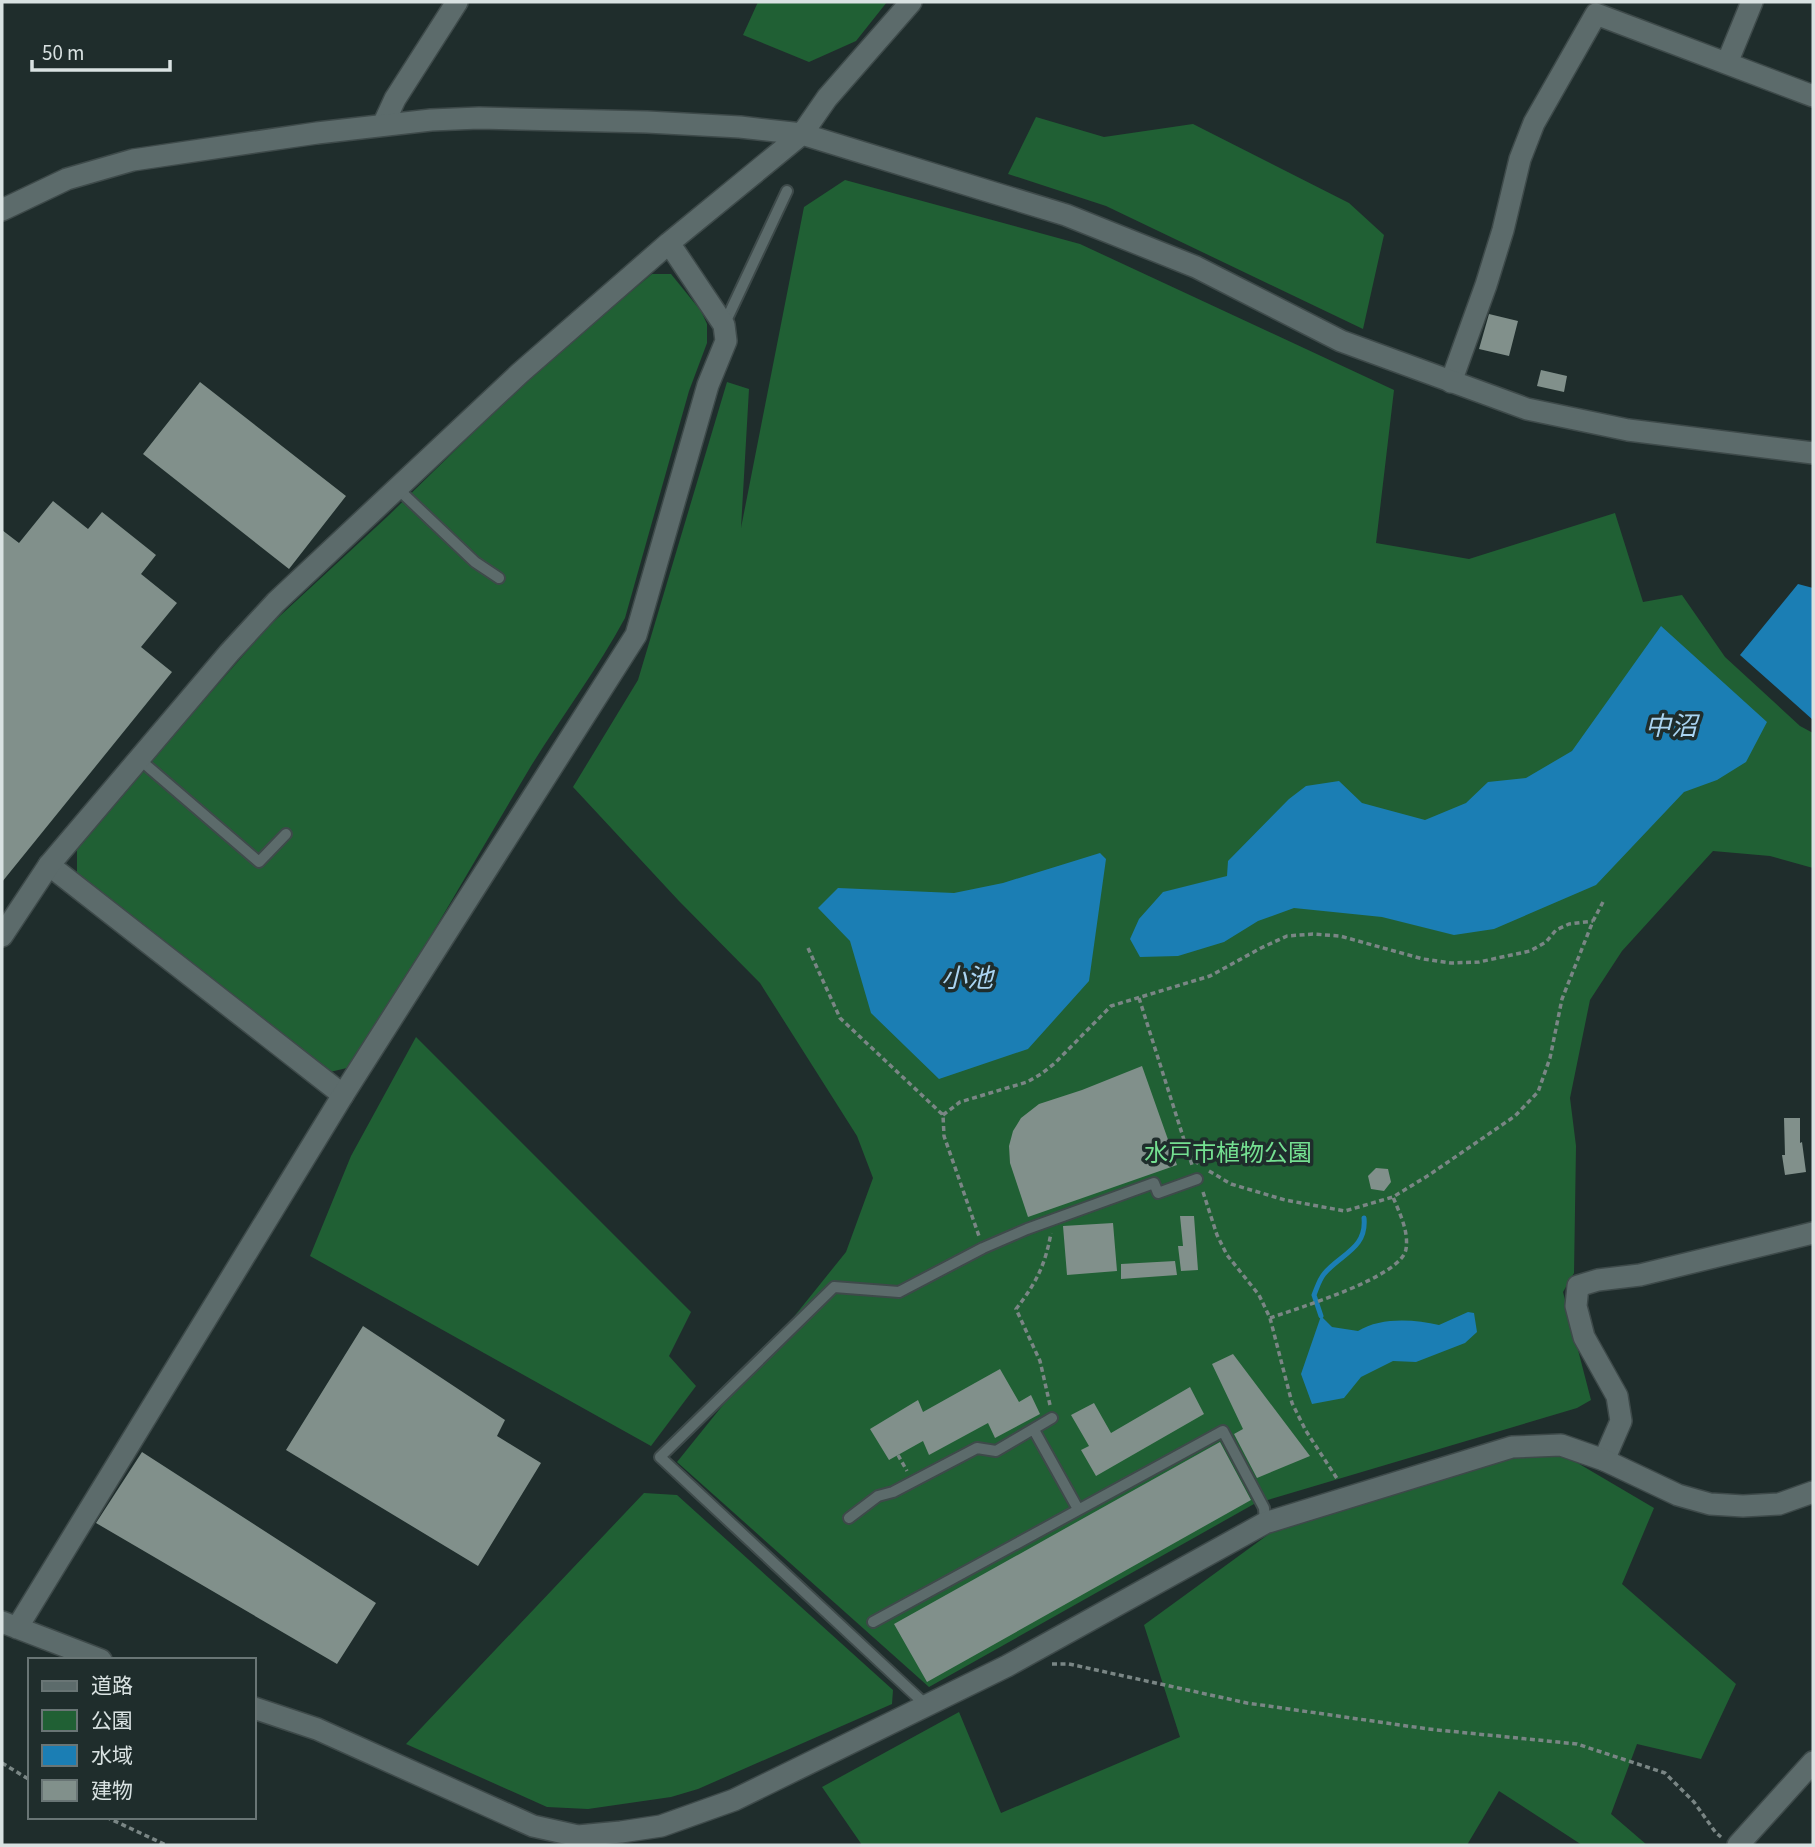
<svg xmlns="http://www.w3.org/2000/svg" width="1815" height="1847" font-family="'Source Sans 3','Noto Sans JP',sans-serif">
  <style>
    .green { fill: #206034 }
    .water { fill: #1b7eb4 }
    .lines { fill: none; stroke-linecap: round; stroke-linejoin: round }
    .stream { stroke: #1b7eb4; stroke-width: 5 }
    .building { fill: #81908b }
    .service-casing { stroke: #3e4a4a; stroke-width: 14 }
    .minor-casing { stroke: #3e4a4a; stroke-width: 24 }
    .tertiary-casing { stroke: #3e4a4a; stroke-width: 24 }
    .path { stroke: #7a8685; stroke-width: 3.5; stroke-dasharray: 5 3.5; stroke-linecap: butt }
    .service { stroke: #5c6b6b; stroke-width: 10 }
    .minor { stroke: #5c6b6b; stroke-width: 21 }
    .tertiary { stroke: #5c6b6b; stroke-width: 21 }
    .labels { text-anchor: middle; stroke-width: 7; stroke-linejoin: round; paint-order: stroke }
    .park-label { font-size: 24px; fill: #74df91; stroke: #1f2d2c }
    .water-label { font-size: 26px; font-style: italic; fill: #aad4f1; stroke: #1f2d2c }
  </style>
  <rect width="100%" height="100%" fill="#1f2d2c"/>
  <!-- green -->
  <path class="green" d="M758,2H887L856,41L809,62L743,35Z
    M1036,117L1104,137L1193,124L1349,203L1384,235L1363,329L1106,206L1008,174Z
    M845,180L1080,244L1394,390L1376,543L1469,559L1615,513L1643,602L1682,595L1725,657L1800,726L1813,733V868L1770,856L1713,851L1622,951L1590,1000L1570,1098L1576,1146L1574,1273L1563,1292L1591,1400L1577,1408L1254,1504L929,1687L677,1462L846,1252L873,1178L857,1136L760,983L679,901L573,787L638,680L727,382L749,389L741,528L804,207Z
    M652,274H671L701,311L707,324V343L689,391L625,618C597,670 562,716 531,766C471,867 413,968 351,1067L330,1072L77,876V845L269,626L388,516L539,368Z
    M416,1037L691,1312L669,1356L696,1386L651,1446L310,1256L351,1156Z
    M1536,1452L1564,1455L1654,1508L1622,1584L1736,1684L1701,1759L1637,1744L1611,1814L1647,1845H1582L1499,1791L1467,1845H862L822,1787L959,1712L1001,1813L1180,1737L1144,1625L1284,1523Z
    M644,1493L677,1495L893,1690L892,1704L698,1789L671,1797L588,1809L547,1807L406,1744Z"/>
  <!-- water -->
  <path class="water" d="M1798,584L1813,588V720L1740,655Z
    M1661,626L1767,722L1746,762L1717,780L1684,792L1596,885L1494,929L1454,935L1382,917L1294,908L1258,921L1224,942L1178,956L1140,957L1130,939L1139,919L1163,892L1227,876L1228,861L1289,799L1306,786L1339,781L1362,803L1425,820L1466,803L1488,782L1526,778L1572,751Z
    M1100,853L1106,859L1089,981L1028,1049L939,1079L871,1013L850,941L818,908L838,888L954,893L1003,883Z
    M1468,1312L1474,1313L1477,1332L1465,1343L1416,1362L1393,1361L1361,1377L1344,1398L1312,1404L1301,1374L1321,1316L1332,1327L1358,1331C1380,1317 1414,1319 1439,1325Z"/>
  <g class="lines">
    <!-- stream -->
    <path class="stream" d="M1321,1316L1314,1295C1317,1288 1319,1280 1324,1274C1340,1254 1367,1249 1364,1218"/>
  </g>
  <!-- building -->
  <path class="building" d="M1489,314L1518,321L1509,356L1479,349Z
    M1541,370L1567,376L1564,392L1537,386Z
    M200,382L346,496L289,569L143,454Z
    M53,501L88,529L102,512L156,555L141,574L177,603L141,647L172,672L2,882V530L19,543Z
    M1142,1066L1177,1165L1028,1217L1010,1163L1009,1146L1013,1131L1021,1118L1039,1104L1082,1090Z
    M1784,1118H1800V1143L1802,1142L1806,1172L1785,1175L1782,1155H1785Z
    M1376,1168L1388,1169L1391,1182L1384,1191L1371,1189L1368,1176Z
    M1180,1216H1194L1198,1270L1181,1271L1178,1246H1183Z
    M1113,1223L1117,1271L1067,1275L1063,1226Z
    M1175,1261L1177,1275L1121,1279V1264Z
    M363,1326L505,1420L497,1436L541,1463L478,1566L286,1450Z
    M1233,1354L1310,1456L1257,1478L1234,1434L1243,1429L1212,1364Z
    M1000,1369L1019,1402L1031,1395L1040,1414L995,1438L988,1423L929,1455L923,1441L889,1460L870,1429L918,1400L923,1412Z
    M1190,1387L1204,1414L1096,1476L1081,1450L1089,1446L1071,1415L1094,1403L1111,1433Z
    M1220,1442L1251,1500L927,1682L894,1624Z
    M142,1452L376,1603L337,1664L96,1523Z"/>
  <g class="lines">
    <defs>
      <path id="service" d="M724,325L787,191
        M397,488L475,562L499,578
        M139,759L259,862L286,834
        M1034,1430L1078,1509
        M849,1518L878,1496L893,1492L977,1448L996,1451L1052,1418
        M873,1622L1223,1431L1264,1508L1265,1523
        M927,1706L660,1457L834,1287L899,1292L983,1248L1027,1229L1154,1183L1158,1193L1197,1179"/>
      <path id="minor" d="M1727,63L1752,2
        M383,125L395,99L457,2
        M1451,382L1486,285L1503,230L1520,159L1534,123L1596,14L1813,96
        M49,865L343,1095
        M1604,1460L1621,1421L1617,1396L1584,1337L1576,1306L1578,1286L1598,1280L1640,1275L1813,1233"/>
      <path id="tertiary" d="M2,210L67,179L133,160L317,133L431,120L479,118L647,122L740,127L802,134L1066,215L1196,267L1341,341L1527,409L1628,430L1813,453
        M2,936L49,865L229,653L276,602L520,373L669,243L802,134L827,98L911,2
        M2,1622L101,1660
        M17,1628L343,1095L636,635L708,385L726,341L724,325L669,243
        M254,1708L317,1729L533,1826L578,1836L621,1832L661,1826L734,1800L1007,1666L1265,1523L1512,1447L1561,1445L1604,1460L1678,1495L1710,1504L1743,1506L1779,1504L1813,1492
        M1738,1845L1813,1762"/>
    </defs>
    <!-- service casing -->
    <use href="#service" class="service-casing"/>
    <!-- minor casing -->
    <use href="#minor" class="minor-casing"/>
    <!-- tertiary casing -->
    <use href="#tertiary" class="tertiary-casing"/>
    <!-- path -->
    <path class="path" d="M808,948L840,1018L943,1115L944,1136L979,1236
      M1139,998L1192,1165
      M943,1115L960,1102L1027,1082L1041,1074L1055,1063L1111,1006L1210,976L1261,948L1287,936L1313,934L1340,936L1423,959L1451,963L1479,962L1530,951L1546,942L1556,930L1569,924L1593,921
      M1188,1155L1200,1165
      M1209,1171L1231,1184L1285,1200L1345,1211L1393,1197L1429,1175L1515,1116L1538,1092L1550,1058L1562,999L1593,921L1603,902
      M1203,1192L1217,1235L1227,1255L1259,1295L1270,1318L1292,1403L1306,1431L1338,1480
      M1270,1318C1298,1308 1402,1277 1406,1249C1409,1231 1399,1212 1393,1197
      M1050,1405L1040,1361L1016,1309C1036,1283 1045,1266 1051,1233
      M898,1455L907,1471
      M1052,1664H1069L1247,1703L1428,1729L1577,1744L1665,1773L1694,1802L1716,1833L1721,1837
      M2,1763L30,1780
      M106,1817L166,1845"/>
    <!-- service -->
    <use href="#service" class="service"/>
    <!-- minor -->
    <use href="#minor" class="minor"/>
    <!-- tertiary -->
    <use href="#tertiary" class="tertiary"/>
  </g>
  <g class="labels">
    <!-- park labels -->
    <g class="park-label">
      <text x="1228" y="1161">水戸市植物公園</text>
    </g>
    <!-- water labels -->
    <g class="water-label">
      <text x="1671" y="735">中沼</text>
      <text x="967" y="987">小池</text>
    </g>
  </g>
  <!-- border -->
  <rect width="1815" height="1847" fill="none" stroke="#d9e2e2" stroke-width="7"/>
  <!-- legend -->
  <rect x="28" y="1658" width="228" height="161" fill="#1f2d2c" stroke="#697575" stroke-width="2"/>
  <rect x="42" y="1681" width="35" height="10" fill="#5c6b6b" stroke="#697575" stroke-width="2"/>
  <text x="91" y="1693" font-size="21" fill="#d9e2e2">道路</text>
  <rect x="42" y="1710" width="35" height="21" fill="#206034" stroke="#697575" stroke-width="2"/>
  <text x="91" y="1728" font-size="21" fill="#d9e2e2">公園</text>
  <rect x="42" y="1745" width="35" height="21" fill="#1b7eb4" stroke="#697575" stroke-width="2"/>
  <text x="91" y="1763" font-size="21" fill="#d9e2e2">水域</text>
  <rect x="42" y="1780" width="35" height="21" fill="#81908b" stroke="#697575" stroke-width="2"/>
  <text x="91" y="1798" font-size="21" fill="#d9e2e2">建物</text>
  <!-- scale -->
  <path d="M32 60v10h138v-10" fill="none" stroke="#d9e2e2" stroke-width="3.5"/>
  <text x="42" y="60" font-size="21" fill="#d9e2e2" stroke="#1f2d2c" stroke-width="5" paint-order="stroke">50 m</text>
</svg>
